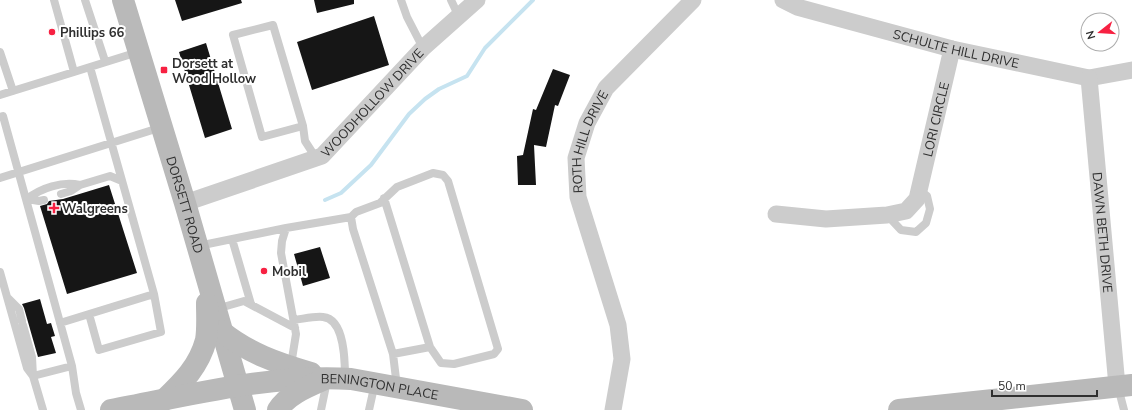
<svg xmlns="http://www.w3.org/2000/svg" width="1132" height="410" font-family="'Nunito Sans',sans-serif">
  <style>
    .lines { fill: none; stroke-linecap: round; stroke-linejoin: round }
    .stream { stroke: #c6e3f0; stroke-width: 4 }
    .building { fill: #161616 }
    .lane { stroke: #ccc; stroke-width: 8 }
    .street { stroke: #ccc; stroke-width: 17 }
    .secondary { stroke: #b9b9b9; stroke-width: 22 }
    .poi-dot { fill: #f72142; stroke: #fff; stroke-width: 1.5 }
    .labels { text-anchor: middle; stroke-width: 4; stroke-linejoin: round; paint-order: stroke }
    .poi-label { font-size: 13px; font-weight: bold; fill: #2f2f2f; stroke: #fff; text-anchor: start }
    .street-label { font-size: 13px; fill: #2f2f2f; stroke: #fff }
  </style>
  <rect width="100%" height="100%" fill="#fff"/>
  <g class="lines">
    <!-- stream -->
    <path class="stream" d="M325,200L341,193L371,165L409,114L425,99L439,89L467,76L485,48L533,0"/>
  </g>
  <!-- building -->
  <path class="building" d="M175,0H241L242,3L182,21Z
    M314,0H354V4L317,13Z
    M374,16L389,65L312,90L297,42Z
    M206,43L232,129L205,138L179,52Z
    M553,69L570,75L558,106L555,105L546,147L534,145L536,185H518L517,156L523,155L533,109L536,110Z
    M109,185L137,273L67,294L40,206L47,204L49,201L63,199Z
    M320,247L330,278L303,286L294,254Z
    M40,299L47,324L51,323L55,336L51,337L56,353L38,357L24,308L22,304Z"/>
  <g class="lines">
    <!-- lane -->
    <path class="lane" d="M54,0L74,72L138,52
      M85,0L105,61
      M401,0L407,17L423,48
      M451,0L459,17
      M0,52L13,91
      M0,95L74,72
      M0,117L3,116L72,366
      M303,126L273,25L233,35L262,137L303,126L305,141L316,158
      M0,178L162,127
      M61,194L71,191L80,185L110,176L122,181
      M384,198L430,347
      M27,199C41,188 62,181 80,185
      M27,199L39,201L44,200
      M887,215L901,230L916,232L926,223L930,209L927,196L919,190
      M232,239L251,304
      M198,246L286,228
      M0,272L27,368L33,376
      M8,298L19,309L22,321
      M216,309L244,301L295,328
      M89,314L99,350L161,332L154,294
      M294,320C303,319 314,316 323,317C345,319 345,362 345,378
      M60,323L154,294L90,67
      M23,325L32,357L33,376L43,410
      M393,354L430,347L441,363L454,364L494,354L498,349L448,181L443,175L433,173L397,187L380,203L356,212L351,217L353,229L393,354L397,387
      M291,365L296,334L281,253L282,241L286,228L351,217
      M33,376L72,366L76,393L81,410
      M1118,387L1124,410
      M321,410L327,381
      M369,410L375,383"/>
    <!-- street -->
    <g class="street">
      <path id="s1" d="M783,0L797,7L952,49L1089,78L1132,70"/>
      <path id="s2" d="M1089,78L1117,386"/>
      <path id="s3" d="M185,203L322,156L423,48L477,0"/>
      <path id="s4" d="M776,214L826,219L887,215L906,211L917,199L952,49"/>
      <path id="s5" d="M613,410L622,359L618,325L578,197L576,158L587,123L606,88L693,0"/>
    </g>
    <!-- secondary -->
    <g class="secondary">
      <path id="s6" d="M123,0L185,203L245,410"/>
      <path d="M221,331C248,353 277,363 311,373"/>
      <path d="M164,400C183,382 199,366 206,340C208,329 207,315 207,303"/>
      <path id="s7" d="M111,410C191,395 270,374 351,379L522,410"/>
      <path d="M278,410C287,395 307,387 323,380"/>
      <path d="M899,410L1132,385"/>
    </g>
  </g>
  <!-- markers -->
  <g class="poi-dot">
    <circle cx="52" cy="32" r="4"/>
    <rect x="160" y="66" width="8" height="8" rx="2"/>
    <path d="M52 202h4v4h4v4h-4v4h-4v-4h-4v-4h4z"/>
    <circle cx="264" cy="271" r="4"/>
  </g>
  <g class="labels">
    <!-- poi labels -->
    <g class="poi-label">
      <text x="60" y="37">Phillips 66</text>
      <text x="172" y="68">Dorsett at<tspan x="172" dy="15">Wood Hollow</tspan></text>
      <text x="62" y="213">Walgreens</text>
      <text x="272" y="276">Mobil</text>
    </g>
    <!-- street labels -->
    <g class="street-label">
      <text dy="5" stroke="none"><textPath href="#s1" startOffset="180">SCHULTE HILL DRIVE</textPath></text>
      <text dy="5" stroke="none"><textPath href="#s3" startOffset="218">WOODHOLLOW DRIVE</textPath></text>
      <text dy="5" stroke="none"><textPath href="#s4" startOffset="229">LORI CIRCLE</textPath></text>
      <text dy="5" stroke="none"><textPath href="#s5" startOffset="278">ROTH HILL DRIVE</textPath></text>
      <text dy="5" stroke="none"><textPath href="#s6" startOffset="214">DORSETT ROAD</textPath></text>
      <text dy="5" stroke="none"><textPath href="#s2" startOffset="155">DAWN BETH DRIVE</textPath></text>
      <text dy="5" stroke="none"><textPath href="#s7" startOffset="272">BENINGTON PLACE</textPath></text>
    </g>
  </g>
  <!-- north arrow -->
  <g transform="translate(1100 32) rotate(253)"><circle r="19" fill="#ffffff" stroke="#acacac"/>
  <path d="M0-3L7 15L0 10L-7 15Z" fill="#f72142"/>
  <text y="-6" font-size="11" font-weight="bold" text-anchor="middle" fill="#2f2f2f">N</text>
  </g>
  <!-- scale -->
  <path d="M992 390v6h105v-6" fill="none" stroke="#2f2f2f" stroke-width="2"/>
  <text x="998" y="390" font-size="12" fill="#2f2f2f" stroke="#ffffff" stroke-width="3" paint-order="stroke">50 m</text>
</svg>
